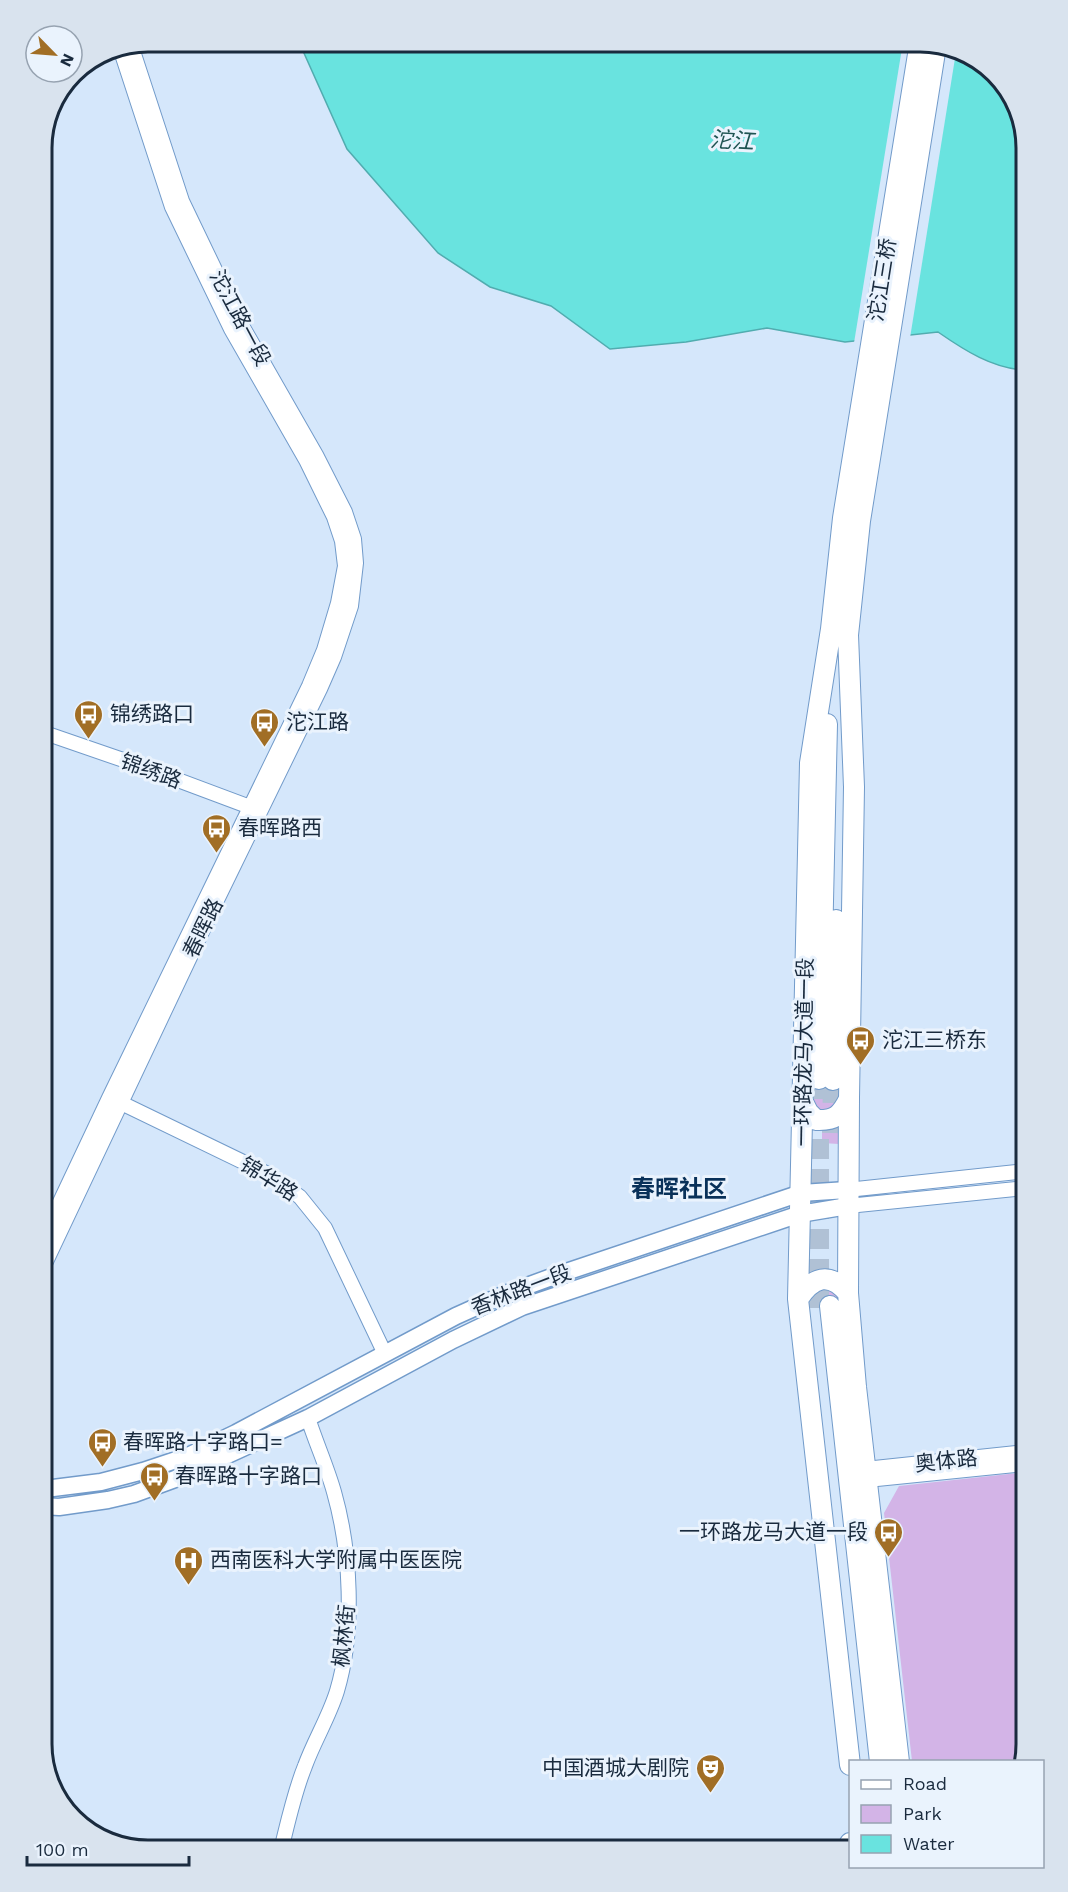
<svg xmlns="http://www.w3.org/2000/svg" width="1068" height="1892" font-family="'Work Sans','Noto Sans SC',sans-serif">
  <style>
    .green { fill: #d3b4e7 }
    .water { fill: #69e3df; stroke: #51acaf; stroke-width: 1.5 }
    .pier { fill: #d5e7fb }
    .lines { fill: none; stroke-linecap: round; stroke-linejoin: round }
    .highway-tunnel { stroke: #b0c1d5; stroke-width: 20; stroke-dasharray: 20 10; stroke-linecap: butt }
    .minor-casing { stroke: #729bca; stroke-width: 16 }
    .major-casing { stroke: #729bca; stroke-width: 19 }
    .highway-casing { stroke: #729bca; stroke-width: 22 }
    .minor { stroke: #fff; stroke-width: 14 }
    .major { stroke: #fff; stroke-width: 16 }
    .highway { stroke: #fff; stroke-width: 20 }
    .labels { text-anchor: middle; stroke-width: 6; stroke-linejoin: round; paint-order: stroke }
    .street-label { font-size: 21px; fill: #1a2b3e; stroke: #eaf3fd }
    .poi-label { font-size: 21px; fill: #1a2b3e; stroke: #eaf3fd; text-anchor: start }
    .water-label { font-size: 22px; font-style: italic; fill: #1f5453; stroke: #eaf3fd }
    .quarter-label { font-size: 24px; font-weight: bold; fill: #093159; stroke: #eaf3fd }
    .rim { fill: none; stroke: #1a2b3e; stroke-width: 3 }
  </style>
  <rect width="100%" height="100%" fill="#d5e7fb"/>
  <!-- green -->
  <path class="green" d="M811,1080L839,1084L838,1100L831,1111H820L813,1105Z
    M838,1126L839,1144L822,1143V1128Z
    M825,1287L839,1297L840,1304L810,1308L811,1295Z
    M1026,1472V1750L1022,1761H912L884,1513L899,1486Z"/>
  <!-- water -->
  <path class="water" d="M299,42H927L979,60L1018,108L1026,149V370C993,369 964,350 938,332L845,342L767,328L686,342L610,349L551,306L490,287L438,253L347,149Z"/>
  <!-- pier -->
  <path class="pier" d="M903,42H927L956,52L910,338L854,343Z"/>
  <g class="lines">
    <!-- highway-tunnel -->
    <path class="highway-tunnel" d="M819,1079V1308
      M832,1133L833,1080"/>
    <defs>
      <path id="minor" d="M42,732L135,764L258,810
        M113,1099L270,1175L300,1197L325,1228L385,1354
        M847,1190L1026,1171
        M848,1206L1026,1188
        M42,1240L109,1098L309,686L324,650L338,603L345,566L342,541L334,517L306,460L231,329L172,207L120,48
        M42,1270L217,900L320,689L334,657L351,606L356,563L354,539L345,512L316,455L241,324L182,201L131,45
        M865,1469L1026,1452
        M867,1480L1026,1464
        M281,1850C288,1822 294,1793 305,1766C314,1741 329,1717 337,1691C355,1630 351,1552 334,1492C327,1467 316,1443 308,1418"/>
      <path id="major" d="M42,1488H53L101,1482L143,1471L188,1456L236,1433L456,1316L505,1294L557,1275L801,1193L847,1190
        M42,1506L59,1507L108,1500L134,1494L175,1479L308,1418L453,1340L522,1307L800,1214L848,1206"/>
      <path id="highway" d="M819,1079L827,724
        M833,1080L836,920
        M803,1102L808,1112L816,1120C835,1121 841,1115 849,1099
        M798,1299C813,1277 829,1271 848,1293
        M830,1306L880,1762
        M899,1762L856,1387L848,1293L849,1099L854,787L848,635L860,521L936,46
        M850,1765L798,1299L810,763L831,629L843,518L920,42
        M850,1850V1843"/>
    </defs>
    <!-- minor casing -->
    <use href="#minor" class="minor-casing"/>
    <!-- major casing -->
    <use href="#major" class="major-casing"/>
    <!-- highway casing -->
    <use href="#highway" class="highway-casing"/>
    <!-- minor -->
    <use href="#minor" class="minor"/>
    <!-- major -->
    <use href="#major" class="major"/>
    <!-- highway -->
    <use href="#highway" class="highway"/>
  </g>
  <!-- icons -->
  <defs>
    <symbol id="bus-pin" viewBox="-11 -11 22 30"><path d="M0 17L-7.5 6A9.5 9.5 0 1 1 7.5 6Z" fill="#a16e25" stroke="#eaf3fd"/><path d="M-5-6H5V4H4V6H2V4H-2V6H-4V4H-5ZM-3.5-4V0h7V-4ZM-3.5 1.2v1.5H-2V1.2ZM2 1.2v1.5H3.5V1.2Z" fill="#fff"/></symbol>
    <symbol id="hospital-pin" viewBox="-11 -11 22 30"><path d="M0 17L-7.5 6A9.5 9.5 0 1 1 7.5 6Z" fill="#a16e25" stroke="#eaf3fd"/><path d="M-5-5h3v3.5h4V-5h3V5h-3V1.5h-4V5h-3Z" fill="#fff"/></symbol>
    <symbol id="theatre-pin" viewBox="-11 -11 22 30"><path d="M0 17L-7.5 6A9.5 9.5 0 1 1 7.5 6Z" fill="#a16e25" stroke="#eaf3fd"/><path d="M-5-5.5Q0-4 5-5.5V0Q5 5 0 6Q-5 5-5 0ZM-3.3-2.5H-1v1.5H-3.3ZM1-2.5H3.3v1.5H1ZM-2.8 1Q0 5.5 2.8 1Z" fill="#fff"/></symbol>
  </defs>
  <g fill-rule="evenodd">
    <use href="#bus-pin" x="72" y="698" width="33" height="45"/>
    <use href="#bus-pin" x="248" y="706" width="33" height="45"/>
    <use href="#bus-pin" x="200" y="812" width="33" height="45"/>
    <use href="#bus-pin" x="844" y="1024" width="33" height="45"/>
    <use href="#bus-pin" x="86" y="1426" width="33" height="45"/>
    <use href="#bus-pin" x="138" y="1460" width="33" height="45"/>
    <use href="#bus-pin" x="872" y="1516" width="33" height="45"/>
    <use href="#hospital-pin" x="172" y="1544" width="33" height="45"/>
    <use href="#theatre-pin" x="694" y="1752" width="33" height="45"/>
  </g>
  <g class="labels">
    <!-- street labels -->
    <g class="street-label">
      <text transform="translate(882 280) rotate(-81)" y="7">沱江三桥</text>
      <text transform="translate(240 318) rotate(62)" y="7">沱江路一段</text>
      <text transform="translate(151 771) rotate(20)" y="7">锦绣路</text>
      <text transform="translate(203 928) rotate(-64)" y="7">春晖路</text>
      <text transform="translate(804 1052) rotate(-89)" y="7">一环路龙马大道一段</text>
      <text transform="translate(269 1179) rotate(32)" y="7">锦华路</text>
      <text transform="translate(521 1290) rotate(-21)" y="7">香林路一段</text>
      <text transform="translate(946 1461) rotate(-6)" y="7">奥体路</text>
      <text transform="translate(344 1636) rotate(-84)" y="7">枫林街</text>
    </g>
    <!-- poi labels -->
    <g class="poi-label">
      <text x="110" y="721">锦绣路口</text>
      <text x="286" y="729">沱江路</text>
      <text x="238" y="835">春晖路西</text>
      <text x="882" y="1047">沱江三桥东</text>
      <text x="123" y="1449">春晖路十字路口=</text>
      <text x="175" y="1483">春晖路十字路口</text>
      <text x="868" y="1539" text-anchor="end">一环路龙马大道一段</text>
      <text x="210" y="1567">西南医科大学附属中医医院</text>
      <text x="689" y="1775" text-anchor="end">中国酒城大剧院</text>
    </g>
    <!-- water labels -->
    <g class="water-label">
      <text transform="translate(732 140) rotate(3)" y="8">沱江</text>
    </g>
    <!-- quarter labels -->
    <g class="quarter-label">
      <text x="679" y="1197">春晖社区</text>
    </g>
  </g>
  <!-- crop -->
  <path d="M0 0H1068V1892H0ZM148 52H920A96 96 0 0 1 1016 148V1744A96 96 0 0 1 920 1840H148A96 96 0 0 1 52 1744V148A96 96 0 0 1 148 52Z" fill="#d9e3ee" fill-rule="evenodd"/>
  <path class="rim" d="M148 52H920A96 96 0 0 1 1016 148V1744A96 96 0 0 1 920 1840H148A96 96 0 0 1 52 1744V148A96 96 0 0 1 148 52Z"/>
  <!-- legend -->
  <rect x="849" y="1760" width="195" height="108" fill="#eaf3fd" stroke="#97a3b1" stroke-width="1.5"/>
  <rect x="861" y="1780" width="30" height="9" fill="#ffffff" stroke="#97a3b1" stroke-width="1.5"/>
  <text x="903" y="1790" font-size="18" fill="#1a2b3e">Road</text>
  <rect x="861" y="1805" width="30" height="18" fill="#d3b4e7" stroke="#97a3b1" stroke-width="1.5"/>
  <text x="903" y="1820" font-size="18" fill="#1a2b3e">Park</text>
  <rect x="861" y="1835" width="30" height="18" fill="#69e3df" stroke="#97a3b1" stroke-width="1.5"/>
  <text x="903" y="1850" font-size="18" fill="#1a2b3e">Water</text>
  <!-- north arrow -->
  <g transform="translate(54 54) rotate(115)"><circle r="28" fill="#eaf3fd" stroke="#97a3b1" stroke-width="1.5"/>
  <path d="M0-4.5L10 22L0 15L-10 22Z" fill="#a16e25"/>
  <text y="-9" font-size="16" font-weight="bold" text-anchor="middle" fill="#1a2b3e">N</text>
  </g>
  <!-- scale -->
  <path d="M27 1856v9h162v-9" fill="none" stroke="#1a2b3e" stroke-width="3"/>
  <text x="36" y="1856" font-size="18" fill="#1a2b3e" stroke="#eaf3fd" stroke-width="4.5" paint-order="stroke">100 m</text>
</svg>
